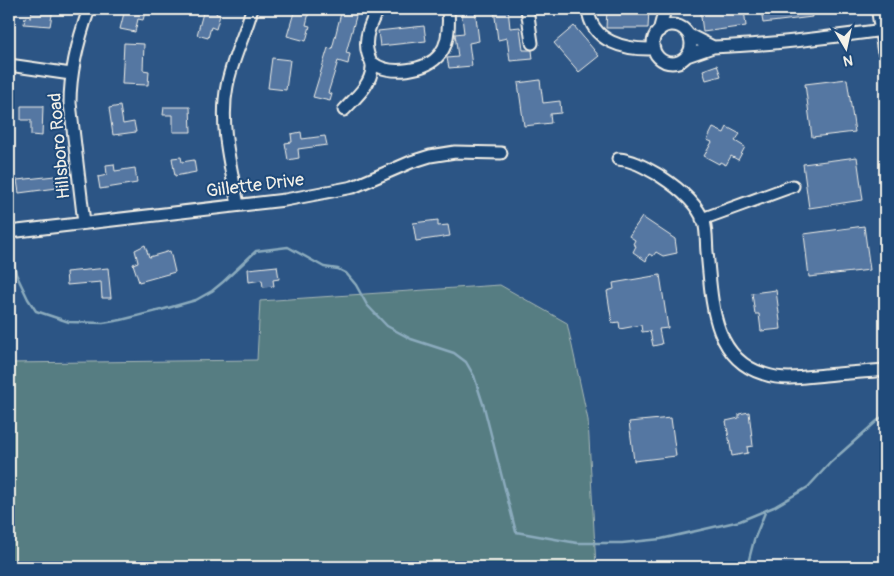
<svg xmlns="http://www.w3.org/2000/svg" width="894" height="576" font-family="Pangolin,sans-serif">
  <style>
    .green { fill: #577d82; stroke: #a6b7b5 }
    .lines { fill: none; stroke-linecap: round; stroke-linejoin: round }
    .stream { stroke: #8babbd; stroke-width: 2.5 }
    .building { fill: #5577a2; stroke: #f4f1e8 }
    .minor-casing { stroke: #f4f1e8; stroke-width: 15 }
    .major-casing { stroke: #f4f1e8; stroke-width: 18 }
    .minor { stroke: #1f4a7a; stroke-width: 11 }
    .major { stroke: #1f4a7a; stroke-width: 14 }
    .labels { text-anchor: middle; stroke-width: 4; stroke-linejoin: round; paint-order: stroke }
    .street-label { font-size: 18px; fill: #f4f1e8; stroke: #1f4a7a }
  </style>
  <rect width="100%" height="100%" fill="#2c5585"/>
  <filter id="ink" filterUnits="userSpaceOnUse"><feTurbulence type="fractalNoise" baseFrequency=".02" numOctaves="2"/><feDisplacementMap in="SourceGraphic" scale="10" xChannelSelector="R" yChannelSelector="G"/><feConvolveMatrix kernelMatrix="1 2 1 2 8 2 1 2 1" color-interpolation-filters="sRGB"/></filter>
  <g filter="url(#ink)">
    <!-- green -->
    <path class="green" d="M500,285L567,323L588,420L596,567H9V363L257,360L260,301Z"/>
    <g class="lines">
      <!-- stream -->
      <path class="stream" d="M10,240L16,274L28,299L36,311L69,322L103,323L121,320L161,310L196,300L212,291L223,282L256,251L288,247L324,267L338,269L346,273L356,285L367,305L387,326L411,339L454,353L466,362L474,376L484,407L516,532L577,543H622L661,539L740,521L774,507L808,487L831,462L877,421L885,415
        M747,567L754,540L766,510"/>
    </g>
    <!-- building -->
    <path class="building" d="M40,9H53L50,26L24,24L25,17L31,18L32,10L40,11Z
      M125,9H146L143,20L138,19L135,32L120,29Z
      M204,9H218L216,14L220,15L216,29L211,27L208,38L197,35Z
      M295,9H310L306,25L310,26L306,41L287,36Z
      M342,9H358L346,53L350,54L348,64L338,61L328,93L332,94L330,101L313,97L328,48L332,49Z
      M461,9H475L479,41L469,43L472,66L449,68L447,58L458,57L455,34L464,33Z
      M494,9H508L510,28L520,27L523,50H532L533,59L510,61L507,38L498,40Z
      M607,9H649L648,28H606Z
      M700,9H744L746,26L703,32Z
      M761,9H811L812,17L763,23Z
      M424,26L426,41L380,46L378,31Z
      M574,26L599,56L579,72L554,43Z
      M124,43L144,44L143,70L149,71L148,85L122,84Z
      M272,58L290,60L286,90L268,88Z
      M717,65L721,76L706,80L703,70Z
      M847,79L855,132L812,137L805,84Z
      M540,80L543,103L560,101L561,113L550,114L551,123L524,126L518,83Z
      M21,106H43L42,136L31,135V120H21Z
      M120,106L123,124L134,122L136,132L113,135L109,108Z
      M164,107H190L191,132H173V115H163Z
      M727,127L740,134L735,141L745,147L738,160L731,156L726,165L720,162L719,164L704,156L712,142L707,140L713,128L724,133Z
      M301,132L302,139L325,136L327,145L298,149L299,158L288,160L285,143L292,142L291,134Z
      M181,157L182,162L194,160L196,172L175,176L172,158Z
      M857,157L863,200L809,208L803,164Z
      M114,164L115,171L135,168L137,183L100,189L98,177L107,175L106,165Z
      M55,176L57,188L19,193L17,180Z
      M642,217L675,239L677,253L663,256L656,252L653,256L649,254L646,261L633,252L636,246L633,244L635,240L629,236Z
      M438,220V226L448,225L450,236L416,241L413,223Z
      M864,226L870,270L809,277L804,234Z
      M145,245L149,257L170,251L175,272L139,282L133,264L138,262L135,250Z
      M277,266L279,279L273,280L274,286L263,287L262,280L249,282L248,269Z
      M108,268L111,298H102L101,282L67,285L66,272Z
      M660,275L668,328L659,329L662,344L653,346L650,331L642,332L641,325L620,329L619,322L612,323L607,291L614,289L613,283Z
      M776,290L781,329L761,331L759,314H755L752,293Z
      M749,412L753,446L747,447L748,453L732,456L726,421L739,418V414Z
      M671,418L676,456L634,461L629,422Z"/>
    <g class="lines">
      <defs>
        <path id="minor" d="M527,9L532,43
          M588,9C591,42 625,50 654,49
          M653 44a19 19 0 1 1 38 0a19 19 0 1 1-38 0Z
          M659,31L665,9
          M713,47C770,45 826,38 883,30
          M687,56L713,47L689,35
          M373,63C389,76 427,71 440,54C449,43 449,22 448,9
          M9,65L71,74
          M344,110C355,98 371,85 372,68C373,62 369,59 368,54C363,38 371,22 378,9
          M618,159C634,160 646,168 660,176C677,187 697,202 704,222C707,231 706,243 707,252C712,298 711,358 764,374C784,381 804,377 825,375C845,373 865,372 885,370
          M238,205C231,167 219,125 227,86C232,59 245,35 252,9
          M702,219L793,186
          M84,223L70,103C70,70 78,40 89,9
          M9,232L285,200L353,187L411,162L430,156L455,152L501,153"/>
        <path id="major" d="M879,9L885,50"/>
      </defs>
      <!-- minor casing -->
      <use href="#minor" class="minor-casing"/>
      <!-- major casing -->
      <use href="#major" class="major-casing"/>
      <!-- minor -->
      <use href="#minor" class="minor"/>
      <!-- major -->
      <use href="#major" class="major"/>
    </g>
  </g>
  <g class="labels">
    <!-- street labels -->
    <g class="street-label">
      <text transform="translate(59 146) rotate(-95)" y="6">Hillsboro Road</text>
      <text transform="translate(255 185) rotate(-7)" y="6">Gillette Drive</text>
    </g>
  </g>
  <!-- margin -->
  <rect width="894" height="576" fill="none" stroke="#1f4a7a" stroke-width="30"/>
  <rect x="15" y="15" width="864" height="546" fill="none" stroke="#f4f1e8" stroke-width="2" filter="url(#ink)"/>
  <!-- north arrow -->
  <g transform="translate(846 48) rotate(171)" stroke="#1f4a7a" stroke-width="4" paint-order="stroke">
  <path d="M0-4L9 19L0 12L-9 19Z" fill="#f4f1e8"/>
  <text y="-8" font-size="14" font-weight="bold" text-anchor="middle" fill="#f4f1e8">N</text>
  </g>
</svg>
